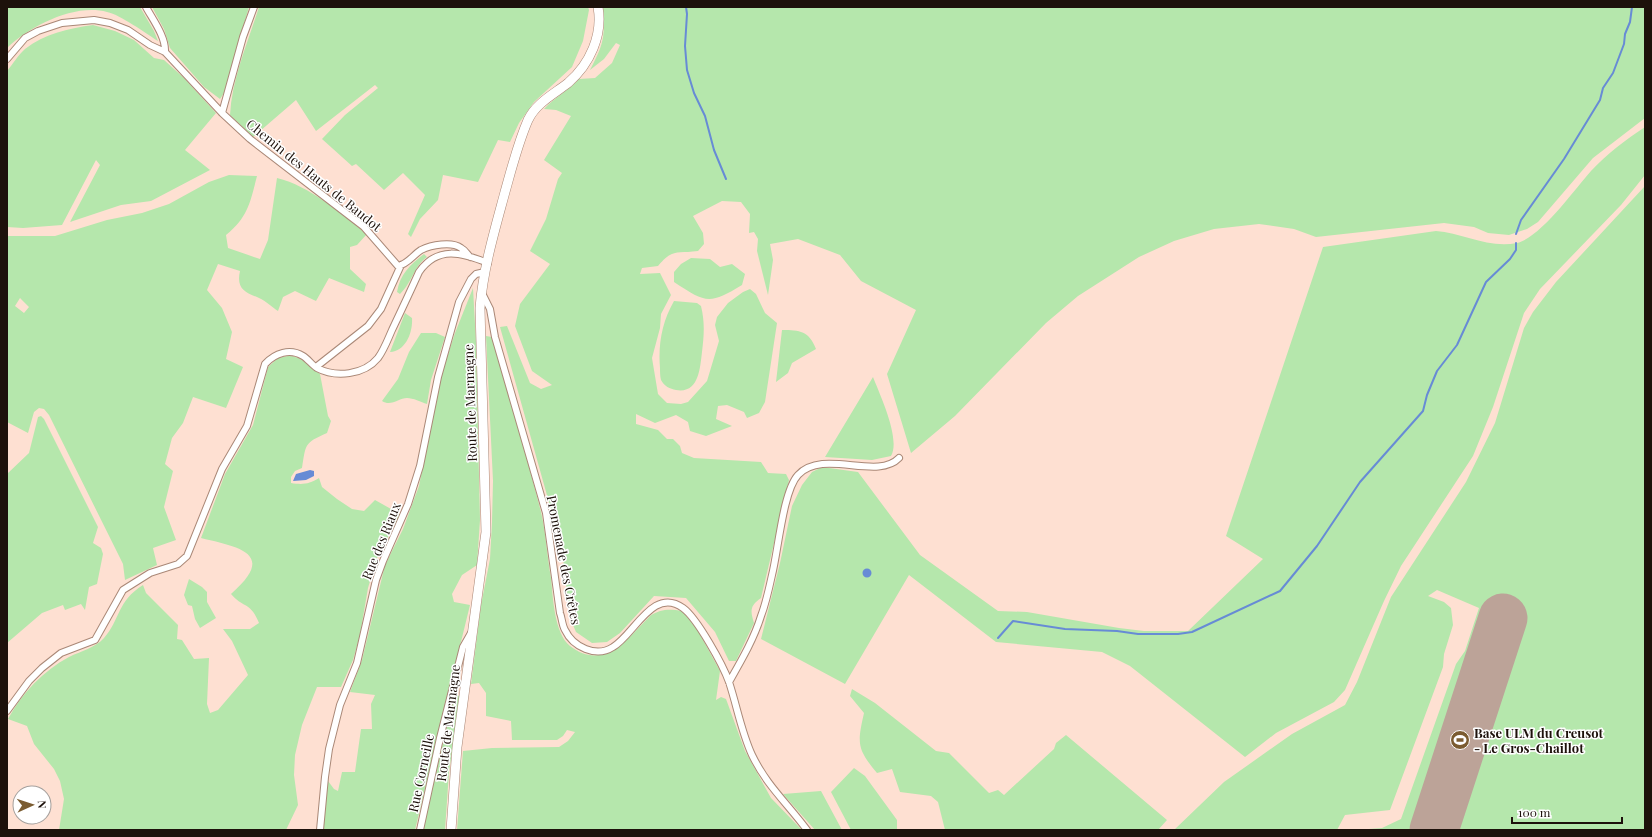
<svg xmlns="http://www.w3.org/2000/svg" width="1652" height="837" font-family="'Playfair Display',serif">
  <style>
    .green { fill: #b5e7ac; fill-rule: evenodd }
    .water { fill: #678bd5 }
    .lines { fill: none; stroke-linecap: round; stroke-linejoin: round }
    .stream { stroke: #678bd5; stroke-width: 2 }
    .runway { stroke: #bca398; stroke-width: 49 }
    .street-casing { stroke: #a87; stroke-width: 8 }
    .secondary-casing { stroke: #a87; stroke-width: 10 }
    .street { stroke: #fff; stroke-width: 6 }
    .secondary { stroke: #fff; stroke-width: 9 }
    .labels { text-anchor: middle; stroke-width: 3; stroke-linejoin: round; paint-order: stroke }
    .street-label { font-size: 13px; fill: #1d110b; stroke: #fff }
    .poi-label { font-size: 13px; font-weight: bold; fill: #1d110b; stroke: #fff; text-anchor: start }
  </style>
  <rect width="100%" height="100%" fill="#fee0d2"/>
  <!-- green -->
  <path class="green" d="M7,7H140L154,31L158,41C145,33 121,15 107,12C75,3 30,26 7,48Z
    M152,7H249L224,93L220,99L204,87L170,48L164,29Z
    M259,7H588L589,10L583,41L572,67L534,102L519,123L510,142L498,140L478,182L443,175L438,200L420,219L411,237L408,234L425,195L403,173L384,190L356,164L352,166L322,139L345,115L378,88L375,85L316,131L296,100L253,137L230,115C232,78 248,42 259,7Z
    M603,7H1645V118L1593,158L1538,222L1527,229L1509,235L1488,233L1474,227L1444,223L1316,237L1294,229L1259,224L1214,229L1174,241L1139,257L1078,296L1046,323L955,416L911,453L887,374L916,310L861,281L840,255L798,239L770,244L773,260L768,295L757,251L758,239L754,232L749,233L750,214L741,202L722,201L693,216L703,233L704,244L698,251C677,254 673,248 658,266L642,268L640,274L660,273L671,295L661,314L660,328L652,358L658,394L667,403L681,404L688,402L707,381L719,341L715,325L717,317L728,303L743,292L750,289L756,294L765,313L777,323L765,402L759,413L747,418L744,412L727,405L718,406L716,419L732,426L706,436L690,431L688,422L676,415L655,423L636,414V424L658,430L667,439H673L680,446L682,453L694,458L761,462L768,473L786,474L789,480L761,598C750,606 750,610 754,623L736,661H729L715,632L686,598L654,596L620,633L607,642L592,643L576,632L570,618L562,549L500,327L507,326L530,383L541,389L552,385L532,371L515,326L520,304L550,264L530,251L546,219L558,179L562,173L544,160L571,116L556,110L544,109C555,97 568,91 579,79L595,78L612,63L620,45L616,43L604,59L590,70C604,43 605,38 603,7Z
    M93,25L115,31L134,40L154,58L164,60L184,78L216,113L185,150L210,170L151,201L121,205L70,222L100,165L96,160L62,225L23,228L7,227V71C13,64 18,55 25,49C44,34 70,28 93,25Z
    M1645,127V175L1621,205L1540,289L1524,313L1493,407L1473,456L1401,566L1384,601L1345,690L1334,702L1276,733L1245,757L1130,666L1102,652L996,642L909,575L845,684L761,639L780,563L792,506L802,485L812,472L822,467L858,472L920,555L998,611L1027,612L1119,628L1144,631H1188L1263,559L1226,536L1323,247L1436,231C1463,233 1489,249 1517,243C1541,237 1574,190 1591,171C1607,154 1625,140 1645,127Z
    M229,175L257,176C250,203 248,217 226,235L228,248L260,259L268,240L277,178C310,186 340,213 367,234L357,245L350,247V269L366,284L364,292L329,278L316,301L295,291L283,297L278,311C272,307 266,301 259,298C245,292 236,289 240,271L218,264L207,290L222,308L232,332L226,359L243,367L226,408L193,397L183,423L172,438L165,464L173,471L164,507L176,540L153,548L157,565L125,580L123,564L49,415L44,409L39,408L34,412L28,433L7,422V236H55L107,220L142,213L169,204L209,182ZM20,298L29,307L24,313L15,306Z
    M1645,186V830H1355L1382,828L1401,819L1456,664L1465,651L1479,608L1437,590L1428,596L1444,602L1451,608L1453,625L1444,654L1443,667L1390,810L1345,815L1337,830H1174L1224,782L1292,734L1345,705L1357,682L1391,597L1466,482L1495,423L1524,328L1533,312L1556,282Z
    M424,254L427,257C414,266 412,283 400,294L397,292C400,274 410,265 424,254Z
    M691,258L710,259L720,267L732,264L745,274L742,285C709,305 706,303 674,282V272L681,264Z
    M473,288L476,342L480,520L477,565L462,575L452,594L454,602L470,605L415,830H323L328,781L334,789L338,791L342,772H355L361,729H372L371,704L375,695L350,692L362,660L385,565L403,529L419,486L439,382L455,333Z
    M674,301L697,303L701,306C705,322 704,336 702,352C700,368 699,394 676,390C670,389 664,386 661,380C660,377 660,371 660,368C658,344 662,322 674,301Z
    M405,313L412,318C413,332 406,351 390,352Z
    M782,330C800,330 809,331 816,349L792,363L788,373L776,382Z
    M421,333H436L445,337L431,380L427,404C421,402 413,398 407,398C399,398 391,407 382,401L398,379L409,352Z
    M486,336L492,337C508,395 526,453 541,512C546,533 547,556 551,578C553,597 554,633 570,646C604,672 628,638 650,616C661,609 669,609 682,611L696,627L720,671L716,700L721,697L726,699L745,751L771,798L802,830H457L463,751L492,748L559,747L568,741L575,732L567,730L563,736L557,740H512L511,721L486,716V693L479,683L471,684L481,605L490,559L492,522L493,481Z
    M288,356C301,355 310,367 320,374L328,416L331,421L327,433C304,443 306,444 302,468L295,471L291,477V483C303,485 309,484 319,478L322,487L337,499L352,509L364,511L375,500L400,514L377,558L368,588L360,635L353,660L341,687H317L302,725L295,755L294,775L298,805L286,830H59L64,799L60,781L54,769L34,744L27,726L8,719C22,693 43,671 69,657C81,651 95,648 104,638C120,620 117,601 143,585L146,593L178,625L177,639L182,640L194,659L209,658L207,704L210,713L218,710L248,675L232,641L223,629H250L259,623C250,601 244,609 231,594C278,553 238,547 201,538L225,474L253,425L268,367L278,358Z
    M873,377C880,395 901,439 891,456L872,460L825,457Z
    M41,416L44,419L98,527L93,543L101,548L103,554L97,584L89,587L85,610L81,604L65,610L63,605L42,613L7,643V474L29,453L38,417Z
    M189,579L202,587L207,592V602L216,618L200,628L195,619L192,606L188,605L184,595Z
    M852,689L875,703L936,751L949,753L989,793L998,790L1004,795L1054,749L1056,743L1066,735L1167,820L1158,830H945L938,802L931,796L900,792L892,769L877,773C857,749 857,744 864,713L850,696Z
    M455,693L460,697L449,772L445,830H422Z
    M854,768L865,776L897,820V830H851L831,792Z
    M821,791L842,830H815L783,794Z"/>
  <!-- water -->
  <path class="water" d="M310,470L314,471V476L306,480L293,481L296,474Z
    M862.5 573a4.5 4.5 0 1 1 9 0a4.5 4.5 0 1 1-9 0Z"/>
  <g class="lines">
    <!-- stream -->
    <path class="stream" d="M686,7L687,14L685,46L687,70L694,93L705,116L714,150L726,179
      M1516,234L1521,220L1564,159L1600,100L1603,88L1613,73L1624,44L1625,34L1630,22L1632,7
      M998,638L1013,621L1065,629L1117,631L1138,634H1178L1192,632L1280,591L1317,546L1360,482L1423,411L1427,395L1437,371L1457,345L1486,282L1510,259L1516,250V243"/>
    <!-- runway -->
    <path class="runway" d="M1434,830L1503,618"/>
    <defs>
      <path id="street" d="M146,7C153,20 166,37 165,52
        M7,59L25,38L38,31L62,23L94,20L110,23L128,30L150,45L165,52L222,113L250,139L364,227L398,266C408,264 413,255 421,250C431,245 452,241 461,248C465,250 467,254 470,257
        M222,113L243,37L254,7
        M482,293L490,309L495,337L546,513L560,613C562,618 562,625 565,630C573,647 596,658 613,647C634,635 653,586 683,608C697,618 723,665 729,682C737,706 741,731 752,755C767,786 787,803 807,830
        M316,367L368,326L381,309L401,265
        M729,682C741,661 754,639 761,616C766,603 769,589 772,575C778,552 783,491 798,475C823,448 877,481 899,458
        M7,711L29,681L42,668L61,653L95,640L123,590L150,573L178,564L187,556L222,469L247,426L265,364C275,353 290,348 303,356C308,359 312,365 317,368C336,378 364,375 378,358C384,350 388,339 392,330C401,311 410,292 419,272C438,245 462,253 488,263
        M320,830L325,777L329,749L340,705L357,663L376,580L383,561L408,504L420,466L438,377L459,302L471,279L476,274L485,272
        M420,830L440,738L463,647L471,633"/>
      <path id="secondary" d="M451,830L457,747L486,532L480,308C483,269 495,229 505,192C512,167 518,143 528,120C536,103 554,94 568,83C590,64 603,35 598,7"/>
    </defs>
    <!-- street casing -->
    <use href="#street" class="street-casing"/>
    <!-- secondary casing -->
    <use href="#secondary" class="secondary-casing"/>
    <!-- street -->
    <use href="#street" class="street"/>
    <!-- secondary -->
    <use href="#secondary" class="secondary"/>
  </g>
  <!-- icons -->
  <defs>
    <symbol id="stadium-disc" viewBox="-11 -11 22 22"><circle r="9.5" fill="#7b5c31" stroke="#fff"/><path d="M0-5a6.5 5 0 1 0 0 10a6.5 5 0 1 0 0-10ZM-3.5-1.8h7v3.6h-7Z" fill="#fff"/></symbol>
  </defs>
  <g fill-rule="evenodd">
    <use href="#stadium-disc" x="1449" y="729" width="22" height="22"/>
  </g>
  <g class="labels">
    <!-- street labels -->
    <g class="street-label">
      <text transform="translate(314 175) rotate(39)" y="5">Chemin des Hauts de Baudot</text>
      <text transform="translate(470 403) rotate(-92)" y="5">Route de Marmagne</text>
      <text transform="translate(381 541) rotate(-68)" y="5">Rue des Riaux</text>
      <text transform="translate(564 560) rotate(79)" y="5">Promenade des Crêtes</text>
      <text transform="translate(448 723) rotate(-83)" y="5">Route de Marmagne</text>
      <text transform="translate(421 773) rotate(-78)" y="5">Rue Corneille</text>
    </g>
    <!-- poi labels -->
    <g class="poi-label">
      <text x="1474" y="738">Base ULM du Creusot<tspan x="1474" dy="15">- Le Gros-Chaillot</tspan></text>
    </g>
  </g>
  <!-- border -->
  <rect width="1652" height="837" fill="none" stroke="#1d110b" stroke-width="16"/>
  <!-- north arrow -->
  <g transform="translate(32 805) rotate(87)"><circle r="19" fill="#ffffff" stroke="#a5a09d"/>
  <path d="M0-3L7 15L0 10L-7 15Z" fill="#7b5c31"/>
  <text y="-6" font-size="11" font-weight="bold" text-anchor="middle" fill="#1d110b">N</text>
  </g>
  <!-- scale -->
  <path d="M1512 817v6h110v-6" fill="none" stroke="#1d110b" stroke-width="2"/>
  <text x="1518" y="817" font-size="12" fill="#1d110b" stroke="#ffffff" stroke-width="3" paint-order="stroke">100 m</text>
</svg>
